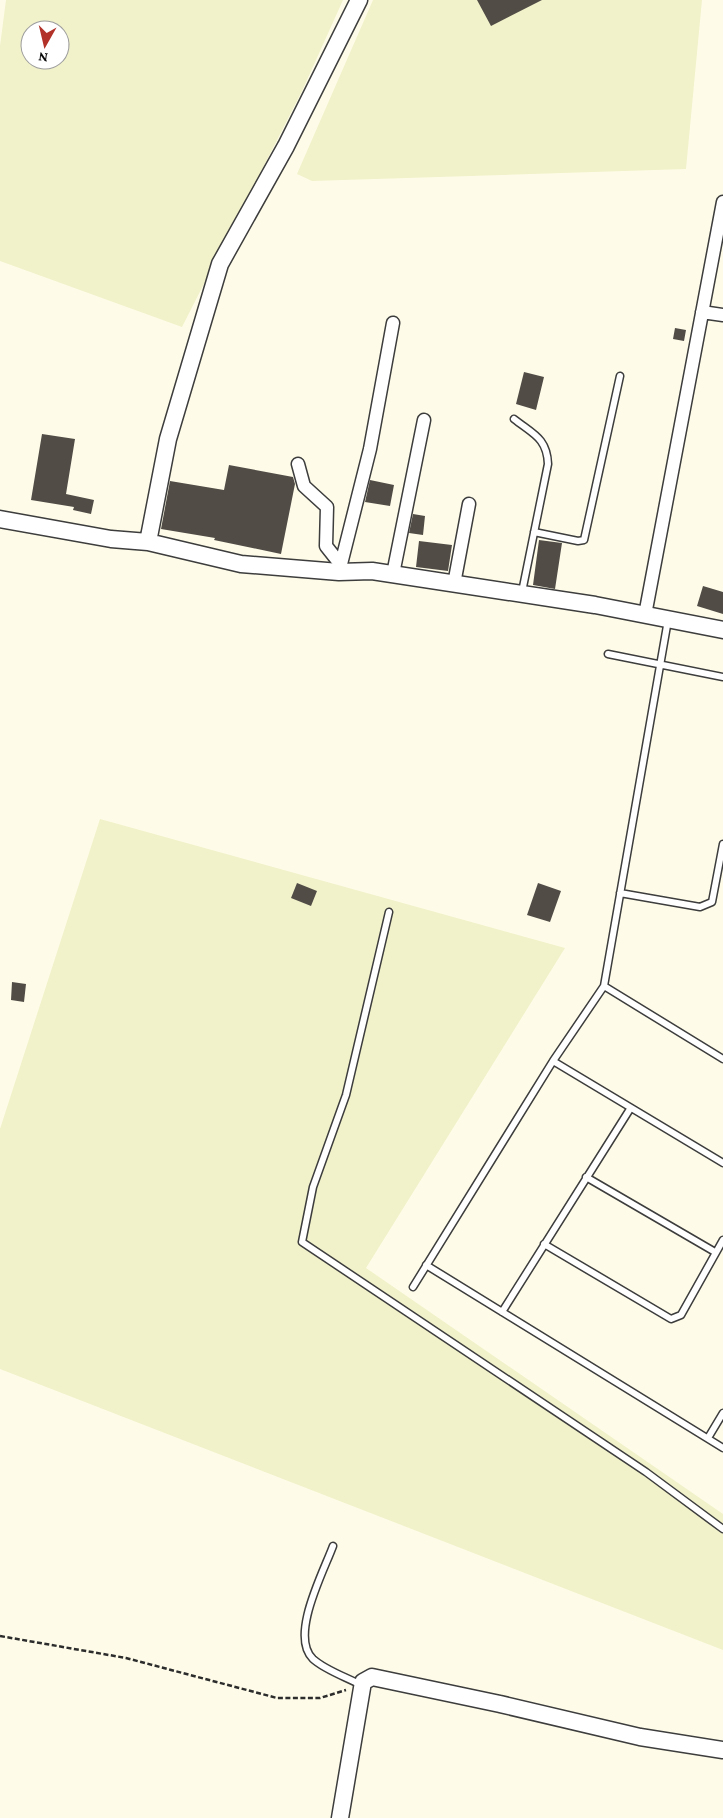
<svg xmlns="http://www.w3.org/2000/svg" width="723" height="1818" font-family="'Crimson Pro',serif">
  <style>
    .farmland { fill: #f1f2ca; fill-rule: evenodd }
    .building { fill: #524c47 }
    .lines { fill: none; stroke-linecap: round; stroke-linejoin: round }
    .service-casing { stroke: #3d3d3d; stroke-width: 9 }
    .minor-casing { stroke: #3d3d3d; stroke-width: 15 }
    .tertiary-casing { stroke: #3d3d3d; stroke-width: 19 }
    .path { stroke: #2c2c2c; stroke-width: 2.5; stroke-dasharray: 5 2.5; stroke-linecap: butt }
    .service { stroke: #fff; stroke-width: 6 }
    .minor { stroke: #fff; stroke-width: 12 }
    .tertiary { stroke: #fff; stroke-width: 16 }
  </style>
  <rect width="100%" height="100%" fill="#fefce8"/>
  <!-- farmland -->
  <path class="farmland" d="M6,0H343L302,91L182,327L0,261V46ZM30,30H60V60H30Z
    M373,0H702L686,169L312,181L297,174Z
    M100,819L565,948L366,1268L723,1514V1650L0,1369V1129Z"/>
  <!-- building -->
  <path class="building" d="M477,0H542L491,26Z
    M675,328L686,330L684,341L673,339Z
    M524,372L544,377L536,410L516,404Z
    M42,434L75,439L66,494L94,500L91,514L73,510L74,507L31,500Z
    M229,465L293,477L295,484L281,554L214,540L215,538L161,529L170,481L224,490Z
    M370,480L394,485L390,506L365,502Z
    M413,514L425,516L423,535L409,533Z
    M539,540L562,543L555,589L533,585Z
    M419,541L452,545L448,571L416,567Z
    M703,586L723,592V614L697,606Z
    M297,883L317,891L311,906L291,898Z
    M538,883L561,891L550,922L527,915Z
    M12,982L26,984L24,1002L11,1000Z"/>
  <g class="lines">
    <defs>
      <path id="service" d="M514,419C533,434 547,438 548,464L522,592
        M534,532L578,541L584,540L620,376
        M608,654L723,677
        M620,893L700,907L712,902L723,844
        M389,912L346,1095L313,1187L302,1242L646,1472L723,1529
        M604,986L723,1059
        M553,1061L723,1163
        M586,1177L715,1252
        M544,1244L671,1319L681,1315L723,1240
        M426,1265L723,1448
        M413,1287L553,1061L604,986L668,620
        M502,1312L630,1109
        M708,1438L723,1413
        M333,1546C324,1571 289,1636 313,1659C325,1670 346,1677 361,1685"/>
      <path id="minor" d="M702,312L723,315
        M298,464L304,486L327,507L326,546L341,565
        M339,572L370,449L393,323
        M393,574L424,420
        M454,584L469,504
        M645,615L723,202"/>
      <path id="tertiary" d="M0,519L111,539L148,542L241,564L339,572L372,571L595,605L723,630
        M148,542L168,439L220,264L286,146L359,0
        M340,1818L363,1682L372,1677L500,1704L640,1737L723,1750"/>
    </defs>
    <!-- service casing -->
    <use href="#service" class="service-casing"/>
    <!-- minor casing -->
    <use href="#minor" class="minor-casing"/>
    <!-- tertiary casing -->
    <use href="#tertiary" class="tertiary-casing"/>
    <!-- path -->
    <path class="path" d="M0,1636L126,1658L277,1698H320L346,1690"/>
    <!-- service -->
    <use href="#service" class="service"/>
    <!-- minor -->
    <use href="#minor" class="minor"/>
    <!-- tertiary -->
    <use href="#tertiary" class="tertiary"/>
  </g>
  <!-- north arrow -->
  <g transform="translate(45 45) rotate(188)"><circle r="24" fill="#ffffff" stroke="#9d9d9d"/>
  <path d="M0-4L9 19L0 12L-9 19Z" fill="#b23229"/>
  <text y="-8" font-size="14" font-weight="bold" text-anchor="middle" fill="#0a0a0a">N</text>
  </g>
</svg>
